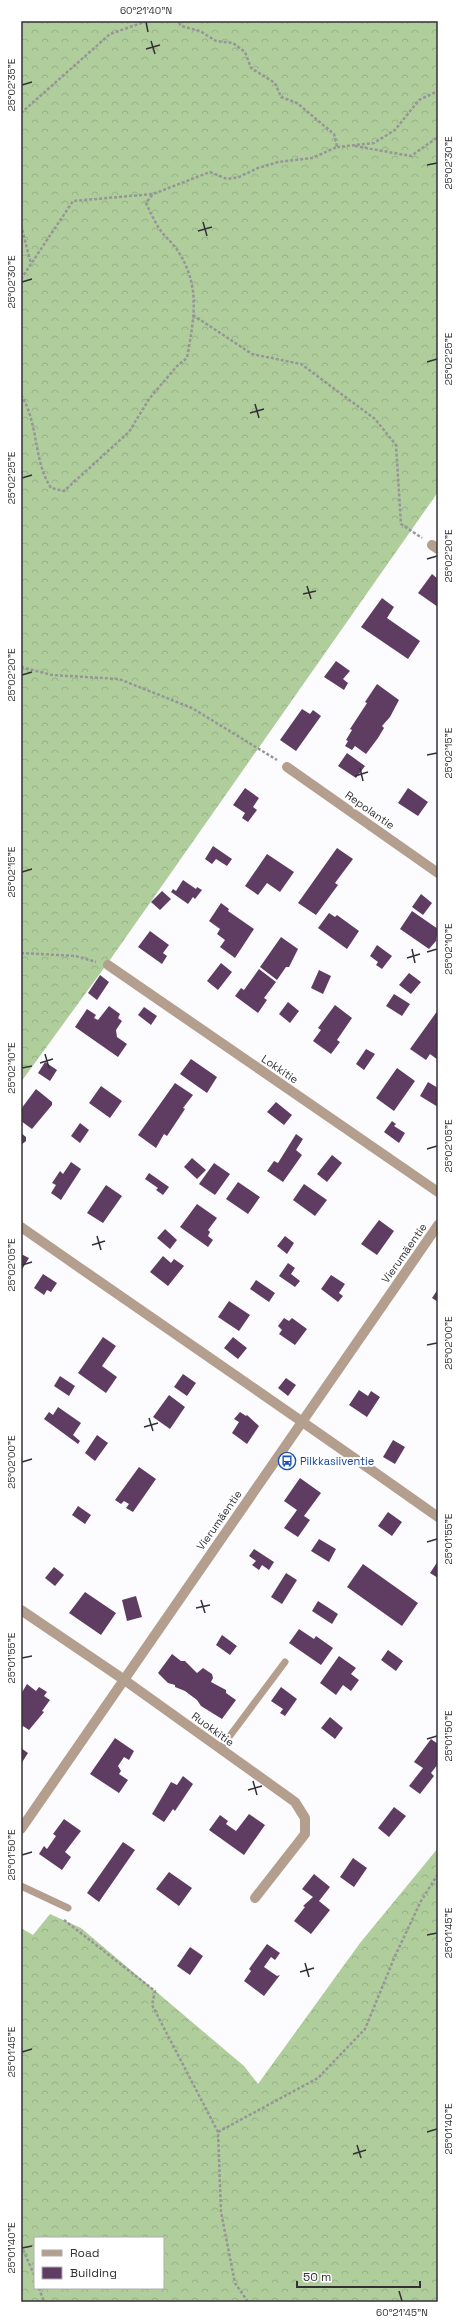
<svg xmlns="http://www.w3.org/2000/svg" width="459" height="2323" font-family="'Space Grotesk',sans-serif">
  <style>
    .forest { fill: url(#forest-crowns); fill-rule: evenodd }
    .building { fill: #5f3d63 }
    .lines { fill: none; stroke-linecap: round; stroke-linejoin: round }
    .path { stroke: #979599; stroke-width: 2.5; stroke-dasharray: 3 2; stroke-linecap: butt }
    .lane { stroke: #b49f8f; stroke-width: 7 }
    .street { stroke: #b49f8f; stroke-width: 10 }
    .ticks { fill: none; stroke: #333135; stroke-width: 1.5 }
    .labels { text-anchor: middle; stroke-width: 4; stroke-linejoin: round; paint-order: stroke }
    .street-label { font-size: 11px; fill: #333135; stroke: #fff }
    .transit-label { font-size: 11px; fill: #164399; stroke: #fff; text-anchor: start }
    .neatline { fill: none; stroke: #333135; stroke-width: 1.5 }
    .ticks-label { font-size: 10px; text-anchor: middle; fill: #333135 }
  </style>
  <defs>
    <pattern id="forest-crowns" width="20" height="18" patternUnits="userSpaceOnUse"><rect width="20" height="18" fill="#afce9c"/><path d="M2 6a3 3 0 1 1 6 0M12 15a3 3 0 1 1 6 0" fill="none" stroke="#97b187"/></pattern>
  </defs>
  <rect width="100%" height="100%" fill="#fcfbfe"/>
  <!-- forest -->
  <path class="forest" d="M21,21H438V492L112,957L21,1082Z
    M438,1848V2302H21V1928L33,1935L50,1914L81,1928L244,2066L258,2084L360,1943ZM35,2238H163V2288H35Z"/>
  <!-- building -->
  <path class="building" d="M432,574L438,579V607L418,593Z
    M382,598L394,607L387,618L420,641L408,659L361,627Z
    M336,661L350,671L343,679L348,683L344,690L324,677Z
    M377,684L399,700L390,717L382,726L384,728L378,738L366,754L355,746L352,750L345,746L348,741L346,740L352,730L350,729L367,703L365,702Z
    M302,709L310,714L313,710L321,716L296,751L280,740Z
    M347,753L365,766L356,778L338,766Z
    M245,788L259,798L253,807L257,810L248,822L242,818L245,813L233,805Z
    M408,788L428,802L418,816L398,803Z
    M213,846L232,859L227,866L216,859L212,864L205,859Z
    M337,848L353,859L335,883L338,885L316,915L298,903Z
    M267,854L294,872L280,892L267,883L258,895L245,886Z
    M183,880L196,889L197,887L202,890L195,899L193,897L188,904L171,892L173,889L176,891Z
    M162,891L171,899L160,910L151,902Z
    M421,894L432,903L423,915L412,907Z
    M221,903L229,909L228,911L254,929L235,958L220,947L225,940L217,934L220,929L209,921Z
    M412,911L438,929L436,941L429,949L400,929Z
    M329,913L335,917L337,915L359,931L347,949L318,928Z
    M150,931L169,945L163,953L167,956L162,964L138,947Z
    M281,937L298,949L289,967H286L277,980L260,967Z
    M377,945L392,956L382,969L376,965L378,962L370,956Z
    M221,963L232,972L218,990L207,981Z
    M259,969L276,982L264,998L267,1000L258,1013L235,996L241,988L244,990Z
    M319,970L331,976L323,994L311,988Z
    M409,973L421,982L411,994L399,985Z
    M100,975L109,982L97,1000L88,993Z
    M394,994L410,1004L402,1016L386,1006Z
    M288,1002L299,1011L290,1023L279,1014Z
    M335,1005L352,1018L337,1040L340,1042L331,1054L313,1041L321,1030L318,1028Z
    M109,1006L120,1014L118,1018L122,1021L116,1030L117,1037L127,1044L118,1057L75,1027L87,1009L96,1015L94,1018L98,1020Z
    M144,1007L157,1016L151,1025L138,1015Z
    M438,1010V1060L430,1054L426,1060L410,1049Z
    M366,1049L375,1054L364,1070L356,1064Z
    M191,1059L217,1077L207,1093L180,1074Z
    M45,1062L57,1070L50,1081L38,1073Z
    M397,1068L415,1081L394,1111L376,1098Z
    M428,1082L438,1088V1107L420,1096Z
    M175,1083L193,1095L183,1108L185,1109L167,1136L164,1134L156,1148L138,1135Z
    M101,1086L122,1101L110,1118L89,1103Z
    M36,1089L52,1102V1105L32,1129L21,1121V1109Z
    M276,1102L292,1115L284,1125L267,1112Z
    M392,1121L396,1124L394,1126L405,1133L399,1143L384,1132Z
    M80,1123L89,1130L80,1143L71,1136Z
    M21,1133L26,1137V1141L21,1145Z
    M296,1134L303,1139L296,1150L302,1155L283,1182L267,1171L274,1161L278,1163Z
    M332,1155L342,1163L327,1182L317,1174Z
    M192,1158L206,1170L197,1179L184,1167Z
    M71,1162L81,1169L61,1200L51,1193L56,1185L52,1183L60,1171L63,1174Z
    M214,1163L230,1174L215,1195L199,1184Z
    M149,1173L169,1187L163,1195L156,1190L158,1188L145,1179Z
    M238,1182L260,1197L248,1214L226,1199Z
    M304,1184L327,1200L315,1216L293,1200Z
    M106,1185L122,1196L103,1223L87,1213Z
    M197,1204L217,1218L208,1230L210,1232L208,1236L213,1240L208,1247L180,1227Z
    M379,1220L394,1231L377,1255L361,1244Z
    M165,1229L177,1240L170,1249L157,1238Z
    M285,1236L294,1243L287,1254L277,1246Z
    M21,1254L29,1258L21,1271Z
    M163,1256L171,1263L174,1259L184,1266L168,1286L150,1272Z
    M288,1263L295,1268L291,1274L300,1281L295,1287L279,1276Z
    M43,1274L57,1283L51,1292L47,1290L44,1295L34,1288Z
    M331,1275L345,1284L339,1293L343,1296L338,1302L321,1289Z
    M256,1280L275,1293L269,1302L250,1289Z
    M438,1289V1302L432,1298Z
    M229,1301L250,1315L239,1331L218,1317Z
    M284,1318L289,1321L292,1318L307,1329L295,1345L279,1334L282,1330L278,1326Z
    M103,1337L116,1346L102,1366L117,1377L106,1393L78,1373Z
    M233,1337L247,1348L238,1359L224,1348Z
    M183,1374L196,1383L187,1396L174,1387Z
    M60,1376L75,1386L69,1396L54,1386Z
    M286,1378L296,1385L288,1396L278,1388Z
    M359,1390L368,1396L371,1391L380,1397L367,1417L349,1405Z
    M169,1395L185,1407L170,1429L153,1417Z
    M58,1407L81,1423L73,1435L80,1441L78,1444L44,1419L49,1412L53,1415Z
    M240,1412L246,1416L247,1415L259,1426L247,1444L232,1433L239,1422L234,1419Z
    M97,1435L108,1443L95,1461L85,1453Z
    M393,1440L405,1447L395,1464L383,1457Z
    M139,1467L156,1479L133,1512L126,1508L129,1504L124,1501L121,1504L115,1500Z
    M300,1478L321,1493L304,1516L310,1520L298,1537L284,1528L297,1510L284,1501Z
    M78,1506L91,1515L85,1524L72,1515Z
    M388,1512L402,1522L392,1536L378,1526Z
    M319,1539L336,1549L329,1562L311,1551Z
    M254,1549L274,1562L269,1570L262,1565L259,1570L252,1565L256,1561L249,1556Z
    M438,1561V1578L430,1573Z
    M363,1564L418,1603L402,1626L347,1587Z
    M54,1567L64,1575L55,1586L45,1578Z
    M286,1573L297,1580L282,1604L271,1597Z
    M85,1592L116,1613L101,1635L69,1613Z
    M136,1596L142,1617L127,1621L122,1600Z
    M318,1601L338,1614L332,1624L312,1611Z
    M299,1629L314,1639L316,1636L333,1648L321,1665L289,1643Z
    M222,1635L237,1646L230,1655L216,1645Z
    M388,1650L403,1661L396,1671L381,1660Z
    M172,1654L181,1661H185L197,1673L203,1668L212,1674L213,1678L211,1682L226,1690V1693L236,1700L222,1719L201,1706L197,1700L185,1691L175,1687V1685L168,1683L158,1673Z
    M339,1656L356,1668L351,1674L359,1680L351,1691L343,1685L336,1695L320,1683Z
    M27,1684L36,1691L39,1687L47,1692L44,1696L50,1700L42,1711L44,1712L29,1730L23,1726L21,1729V1694Z
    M281,1687L297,1699L285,1716L280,1713L283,1709L271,1701Z
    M330,1717L343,1728L335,1739L321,1728Z
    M115,1738L134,1751L129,1760L124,1757L118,1766L121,1771L119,1774L128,1780L119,1793L90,1774Z
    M431,1739L438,1744V1764L431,1773L434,1776L420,1794L409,1786L423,1768L414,1762Z
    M21,1748L28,1753L21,1764Z
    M183,1776L193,1784L175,1811L173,1809L164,1822L152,1814L171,1782L177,1785Z
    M394,1807L406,1816L389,1837L378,1828Z
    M249,1814L265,1825L244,1855L209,1830L220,1815L228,1821L226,1824L236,1831Z
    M64,1819L81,1831L65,1852L71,1857L62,1870L39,1854L44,1846L47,1849L56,1836L53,1834Z
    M123,1842L135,1850L99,1902L87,1893Z
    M353,1858L367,1868L354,1887L340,1877Z
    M169,1872L192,1888L179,1906L156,1889Z
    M314,1874L330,1887L319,1901L330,1910L311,1934L294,1921L305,1907L303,1906L313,1897L302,1889Z
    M267,1944L280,1953L275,1960L271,1957L264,1967L277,1976L280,1975L264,1996L244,1981L251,1971L249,1969Z
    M190,1947L203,1956L190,1975L177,1966Z"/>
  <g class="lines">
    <!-- path -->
    <path class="path" d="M21,113L110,34L147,21
      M355,146L411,156L438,137
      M337,147L374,143L395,130L419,100L438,91
      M21,225L31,264
      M21,279L73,201L153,194
      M193,315L252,354L301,364L375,419L396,445L401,524L422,538
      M21,395C39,424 33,460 51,488L64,491L129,432L149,399L177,366L187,358C194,318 201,287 178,251C174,245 169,240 164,235C156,225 151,214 146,203L153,194L210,172L227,179L239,177L258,168L278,162L312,158L337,147L334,134L297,103L281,97L275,83L251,68L245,52L233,43L216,41L200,31L181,26L178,21
      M21,667L52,675L119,679L192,708L277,760
      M21,953L76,956L96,962
      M64,1920L155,1991L152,2005L218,2132L221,2212L235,2283L248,2302
      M218,2132L318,2078L365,2029L395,1956L421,1901L438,1874
      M21,2245L35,2277
      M39,2288L44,2302"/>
    <!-- lane -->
    <path class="lane" d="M220,1749L285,1662
      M21,1886L68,1908"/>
    <!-- street -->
    <path class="street" d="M432,545L438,549
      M287,767L438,873
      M108,965L438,1192
      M21,1227C160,1324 300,1419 438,1517
      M21,1610L123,1679L295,1802L305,1818V1834L255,1898
      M21,1829L438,1225"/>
  </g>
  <!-- ticks -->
  <path class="ticks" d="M146,22L148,32M151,41L155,54M146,49L160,45M22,85L32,82M427,165L437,163M203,222L207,236M198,231L212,227M22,282L32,279M427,362L437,359M255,404L259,418M250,413L264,409M22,478L32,475M427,559L437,556M307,586L311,599M303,594L316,591M22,675L32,672M427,755L437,753M360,768L363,781M355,776L368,772M22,872L32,869M412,949L415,963M427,952L437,949M407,958L420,954M45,1054L49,1068M40,1063L53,1059M22,1068L32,1066M427,1149L437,1146M97,1236L101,1250M92,1245L105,1241M22,1265L32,1262M427,1345L437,1343M149,1418L153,1431M144,1427L158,1423M22,1462L32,1459M427,1542L437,1539M201,1600L205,1613M196,1608L210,1605M22,1658L32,1656M427,1739L437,1736M253,1781L257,1795M248,1790L262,1786M22,1855L32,1852M427,1935L437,1933M305,1963L309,1977M300,1972L314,1968M22,2052L32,2049M427,2132L437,2129M357,2145L361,2158M353,2154L366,2150M22,2248L32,2246M399,2291L402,2301"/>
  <!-- icons -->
  <defs>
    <symbol id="bus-ring" viewBox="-11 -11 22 22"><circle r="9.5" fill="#fff" stroke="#1a4fb4" stroke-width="1.5"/><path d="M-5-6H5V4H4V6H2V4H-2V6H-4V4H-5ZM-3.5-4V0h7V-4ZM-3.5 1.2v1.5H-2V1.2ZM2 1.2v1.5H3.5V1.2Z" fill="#1a4fb4"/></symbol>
  </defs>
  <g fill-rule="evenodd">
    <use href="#bus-ring" x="277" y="1451" width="20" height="20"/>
  </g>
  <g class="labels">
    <!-- street labels -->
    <g class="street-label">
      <text transform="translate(370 810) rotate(35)" y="4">Repolantie</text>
      <text transform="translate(280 1069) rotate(34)" y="4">Lokkitie</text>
      <text transform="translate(404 1253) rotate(-55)" y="4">Vierumäentie</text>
      <text transform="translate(219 1520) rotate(-55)" y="4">Vierumäentie</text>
      <text transform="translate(213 1729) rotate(36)" y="4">Ruokkitie</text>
    </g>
    <!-- transit labels -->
    <g class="transit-label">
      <text x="300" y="1465">Pilkkasiiventie</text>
    </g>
  </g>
  <!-- border -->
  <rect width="459" height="2323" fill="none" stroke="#ffffff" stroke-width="44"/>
  <!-- legend -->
  <rect x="34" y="2237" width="130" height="52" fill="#ffffff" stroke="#adadae"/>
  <rect x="42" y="2250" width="20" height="6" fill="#b49f8f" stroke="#adadae"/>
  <text x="70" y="2257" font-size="12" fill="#333135">Road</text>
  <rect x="42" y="2267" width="20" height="12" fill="#5f3d63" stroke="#adadae"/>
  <text x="70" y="2277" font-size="12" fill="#333135">Building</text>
  <!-- scale -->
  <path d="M297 2281v6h123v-6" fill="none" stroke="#333135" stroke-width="2"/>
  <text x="303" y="2281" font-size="12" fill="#333135" stroke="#ffffff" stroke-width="3" paint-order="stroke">50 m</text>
  <rect x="22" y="22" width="415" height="2279" class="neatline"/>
  <g class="ticks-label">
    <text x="146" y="14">60°21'40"N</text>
    <text transform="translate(11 85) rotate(-90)" y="4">25°02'35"E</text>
    <text transform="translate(448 163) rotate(-90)" y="4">25°02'30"E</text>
    <text transform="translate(11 282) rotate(-90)" y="4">25°02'30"E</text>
    <text transform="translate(448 359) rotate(-90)" y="4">25°02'25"E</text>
    <text transform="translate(11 478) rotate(-90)" y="4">25°02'25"E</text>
    <text transform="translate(448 556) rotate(-90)" y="4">25°02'20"E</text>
    <text transform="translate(11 675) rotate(-90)" y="4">25°02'20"E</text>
    <text transform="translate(448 753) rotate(-90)" y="4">25°02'15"E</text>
    <text transform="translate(11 872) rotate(-90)" y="4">25°02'15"E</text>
    <text transform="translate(448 949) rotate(-90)" y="4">25°02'10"E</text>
    <text transform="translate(11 1068) rotate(-90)" y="4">25°02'10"E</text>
    <text transform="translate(448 1146) rotate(-90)" y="4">25°02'05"E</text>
    <text transform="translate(11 1265) rotate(-90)" y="4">25°02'05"E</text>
    <text transform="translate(448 1343) rotate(-90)" y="4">25°02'00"E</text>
    <text transform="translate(11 1462) rotate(-90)" y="4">25°02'00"E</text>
    <text transform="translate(448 1539) rotate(-90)" y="4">25°01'55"E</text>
    <text transform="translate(11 1658) rotate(-90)" y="4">25°01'55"E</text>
    <text transform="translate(448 1736) rotate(-90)" y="4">25°01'50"E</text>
    <text transform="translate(11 1855) rotate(-90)" y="4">25°01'50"E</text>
    <text transform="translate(448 1933) rotate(-90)" y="4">25°01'45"E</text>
    <text transform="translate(11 2052) rotate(-90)" y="4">25°01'45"E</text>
    <text transform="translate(448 2129) rotate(-90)" y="4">25°01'40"E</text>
    <text transform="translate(11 2248) rotate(-90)" y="4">25°01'40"E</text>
    <text x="402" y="2316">60°21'45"N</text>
  </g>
</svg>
